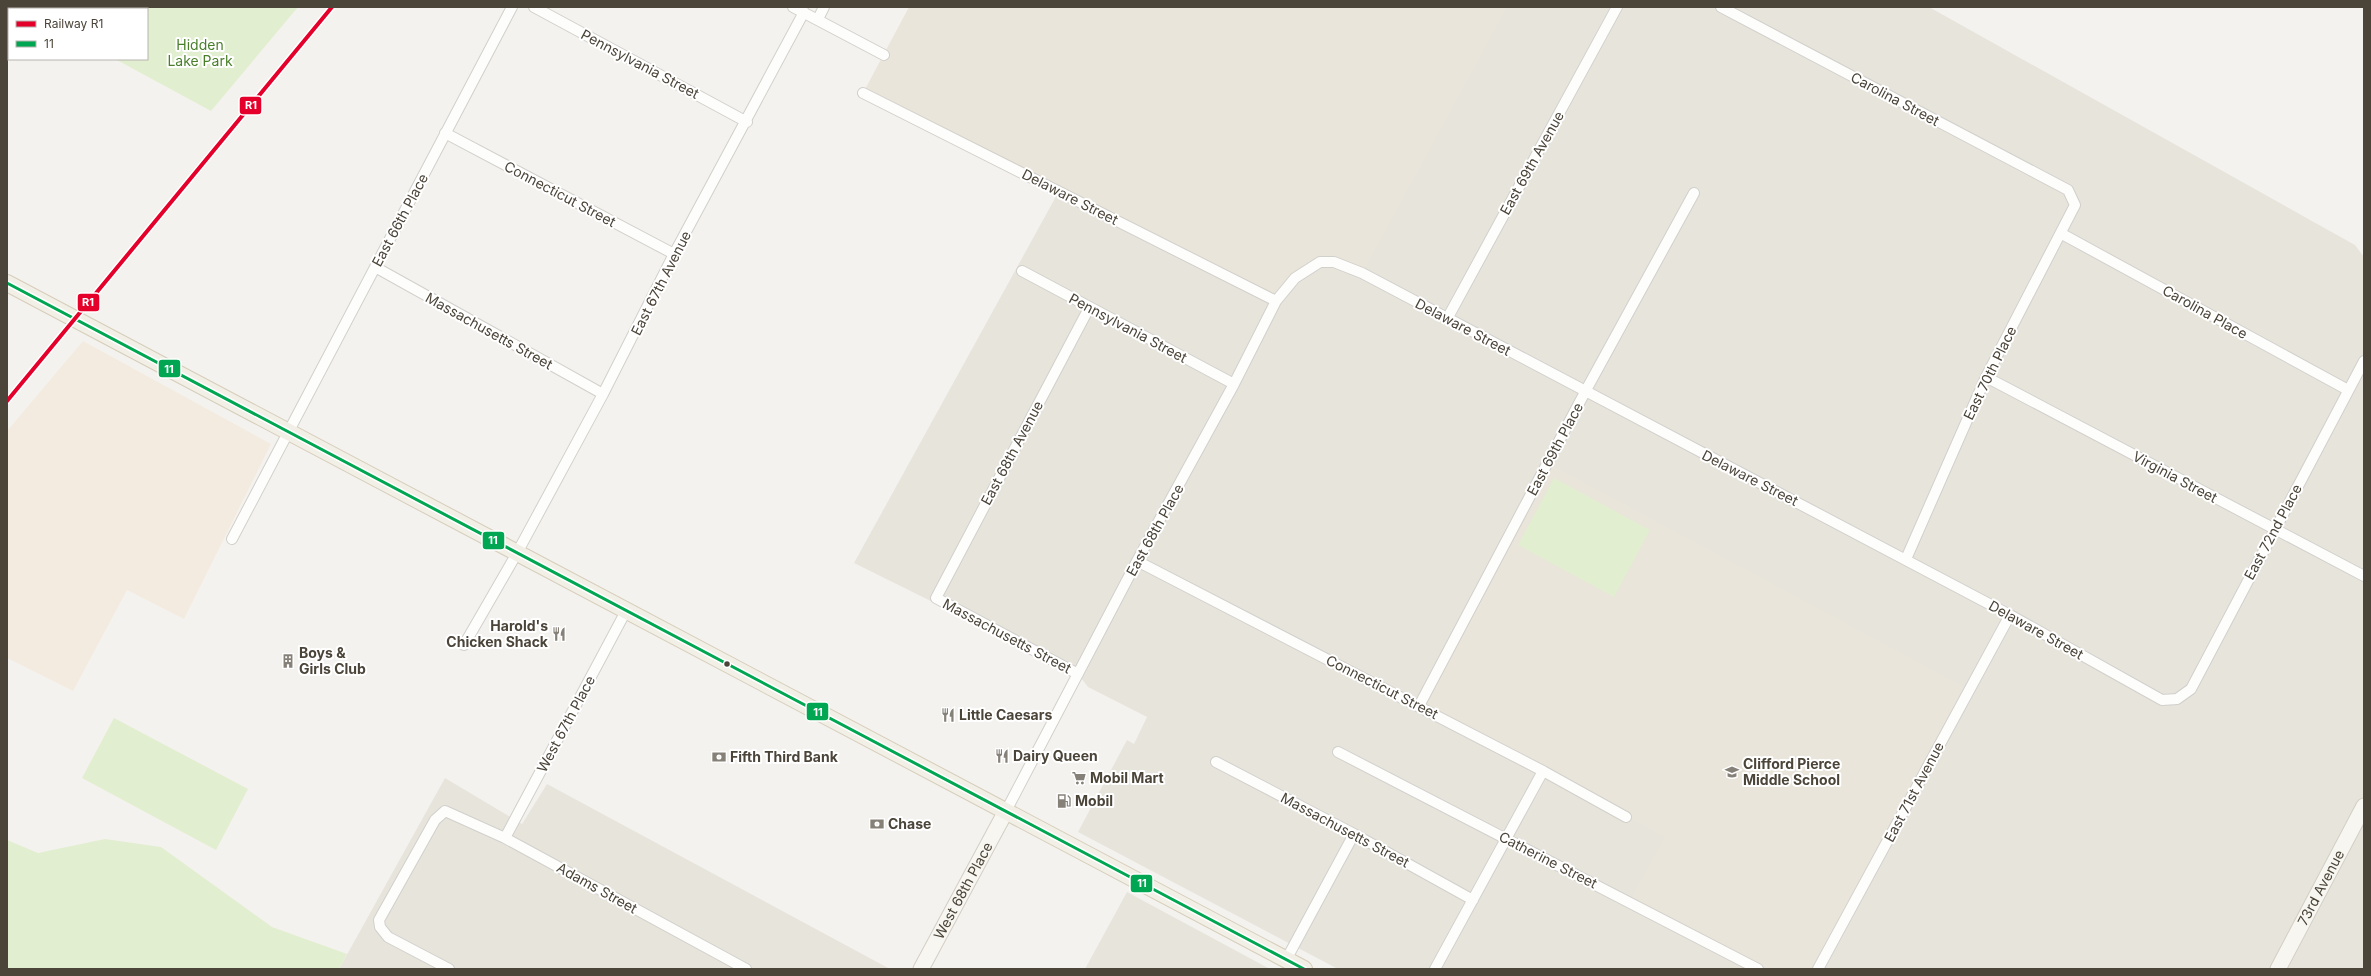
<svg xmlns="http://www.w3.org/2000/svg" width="2371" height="976" font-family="Inter,sans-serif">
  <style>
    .residential { fill: #e7e4dc }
    .commercial { fill: #f3ebdf }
    .education { fill: #eae5da }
    .green { fill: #e1eecf }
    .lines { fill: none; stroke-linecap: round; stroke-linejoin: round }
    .street-casing { stroke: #d2d0cb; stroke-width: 12 }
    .secondary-casing { stroke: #d3cfc5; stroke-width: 17 }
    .primary-casing { stroke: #d6cebb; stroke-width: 18 }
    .street { stroke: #fdfdfc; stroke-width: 10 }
    .secondary { stroke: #f7f6f1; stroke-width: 15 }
    .primary { stroke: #f2efe6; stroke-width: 16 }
    .bus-1-casing { stroke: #fff; stroke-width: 6 }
    .bus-1 { stroke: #00a651; stroke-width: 3 }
    .rail-1-casing { stroke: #fff; stroke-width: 7 }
    .rail-1 { stroke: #e4002b; stroke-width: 4 }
    .bus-dot { fill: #4b4439; stroke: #fff; stroke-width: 1.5 }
    .labels { text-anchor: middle; stroke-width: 4; stroke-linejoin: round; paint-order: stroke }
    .park-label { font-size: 14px; fill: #4a7f2a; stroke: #fff }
    .street-label { font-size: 14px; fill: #4b4439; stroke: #fff }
    .poi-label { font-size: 14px; font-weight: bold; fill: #4b4439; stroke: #fff; text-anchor: start }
    .line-badge { stroke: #fff; stroke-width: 1.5 }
    .badge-label { font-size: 11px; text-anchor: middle; font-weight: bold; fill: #fff }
  </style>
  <rect width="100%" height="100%" fill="#f4f2ee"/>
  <!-- residential -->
  <path class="residential" d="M1507,7H1929L2355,245L2364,257V969H1338L1078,832L1127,740L1134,744L1147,717L1088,687L1078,674L854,563L1059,191Z
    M445,778L522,824L547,784L890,969H339Z
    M1127,892L1270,969H1085Z"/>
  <!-- commercial -->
  <path class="commercial" d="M83,341L271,444L184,619L127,590L73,691L7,658V431Z"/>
  <!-- education -->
  <path class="education" d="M909,7H1507L1362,273L1320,262L1268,297L863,93Z
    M1553,466L1964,687L1812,969H1765L1631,898L1665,837L1425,706Z"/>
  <!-- green -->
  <path class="green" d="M20,7H298L211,111L115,59H147V9H24Z
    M1554,478L1650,530L1614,597L1518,545Z
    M114,718L248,789L216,850L82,778Z
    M105,839L161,847L272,927L347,954L339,969H7V840L38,853Z"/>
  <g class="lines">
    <defs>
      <path id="street" d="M534,7L747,122
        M793,7L884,55
        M1721,7L2068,190L2075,205L1986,377L1906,559
        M818,19L824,7
        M863,93L1276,301
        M445,133L674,254
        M2062,234L2348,390
        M375,267L603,394
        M1022,271L1234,384
        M1447,319L1617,7
        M1986,377L2364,576
        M232,539L512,7
        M1137,561L1543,771L1626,817
        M464,645L517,553L603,394L674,254L804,12
        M1078,674L936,598L1089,308
        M1419,706L1585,392L1694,193
        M1338,752L1758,969
        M1216,762L1354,834L1473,900
        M1006,811L1137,561L1234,384L1276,301L1295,278L1320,262H1334L1362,273L2010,615L2162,700L2177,699L2191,689L2364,361
        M505,838L626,611
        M1286,960L1354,834
        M449,969L388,937L380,927L379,920L435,820L445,811L505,838L746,969
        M1435,969L1543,771
        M1818,969L2010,615"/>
      <g id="secondary">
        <path id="s1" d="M921,969L1006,811"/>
        <path id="s2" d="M2278,969L2364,806"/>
      </g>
      <path id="primary" d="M7,283L1304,969"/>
    </defs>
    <!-- street casing -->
    <use href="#street" class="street-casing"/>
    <!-- secondary casing -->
    <use href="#secondary" class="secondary-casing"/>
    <!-- primary casing -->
    <use href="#primary" class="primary-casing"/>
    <!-- street -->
    <use href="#street" class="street"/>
    <!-- secondary -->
    <use href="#secondary" class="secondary"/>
    <!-- primary -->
    <use href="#primary" class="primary"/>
    <defs>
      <path id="bus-1" d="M7,283L1304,969"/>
    </defs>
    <!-- bus-1 casing -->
    <use href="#bus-1" class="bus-1-casing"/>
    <!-- bus-1 -->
    <use href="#bus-1" class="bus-1"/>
    <defs>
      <path id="rail-1" d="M7,401L332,7"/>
    </defs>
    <!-- rail-1 casing -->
    <use href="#rail-1" class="rail-1-casing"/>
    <!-- rail-1 -->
    <use href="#rail-1" class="rail-1"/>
  </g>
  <!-- icons -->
  <defs>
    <symbol id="restaurant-bare" viewBox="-9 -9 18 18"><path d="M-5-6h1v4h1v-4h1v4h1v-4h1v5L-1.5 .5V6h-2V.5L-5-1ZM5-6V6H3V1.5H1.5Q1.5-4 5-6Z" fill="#868178" stroke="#fff" stroke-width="2.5" paint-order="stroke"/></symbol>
    <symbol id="building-bare" viewBox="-9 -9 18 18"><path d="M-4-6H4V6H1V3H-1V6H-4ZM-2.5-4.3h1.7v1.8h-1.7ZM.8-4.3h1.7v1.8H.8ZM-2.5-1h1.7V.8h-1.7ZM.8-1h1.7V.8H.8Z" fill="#868178" stroke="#fff" stroke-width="2.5" paint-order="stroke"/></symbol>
    <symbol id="bank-bare" viewBox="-9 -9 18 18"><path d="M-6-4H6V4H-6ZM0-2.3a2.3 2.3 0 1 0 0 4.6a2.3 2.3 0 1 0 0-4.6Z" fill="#868178" stroke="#fff" stroke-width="2.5" paint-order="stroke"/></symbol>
    <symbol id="school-bare" viewBox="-9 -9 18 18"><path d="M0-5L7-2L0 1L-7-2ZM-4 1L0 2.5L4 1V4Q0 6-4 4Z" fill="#868178" stroke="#fff" stroke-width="2.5" paint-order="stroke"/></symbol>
    <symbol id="supermarket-bare" viewBox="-9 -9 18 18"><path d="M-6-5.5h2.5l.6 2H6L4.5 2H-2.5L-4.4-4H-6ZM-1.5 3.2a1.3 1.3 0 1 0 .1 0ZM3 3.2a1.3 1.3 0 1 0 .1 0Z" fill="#868178" stroke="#fff" stroke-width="2.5" paint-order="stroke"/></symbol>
    <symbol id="fuel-bare" viewBox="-9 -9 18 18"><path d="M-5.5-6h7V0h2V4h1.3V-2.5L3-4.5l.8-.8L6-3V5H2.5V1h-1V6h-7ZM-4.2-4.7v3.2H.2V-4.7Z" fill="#868178" stroke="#fff" stroke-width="2.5" paint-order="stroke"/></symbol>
  </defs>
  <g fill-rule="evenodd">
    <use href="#restaurant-bare" x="549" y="624" width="20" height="20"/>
    <use href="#building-bare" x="278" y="651" width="20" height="20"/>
    <use href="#restaurant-bare" x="938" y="705" width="20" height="20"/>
    <use href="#restaurant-bare" x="992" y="746" width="20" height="20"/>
    <use href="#bank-bare" x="709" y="747" width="20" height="20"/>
    <use href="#school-bare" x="1722" y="762" width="20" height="20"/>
    <use href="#supermarket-bare" x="1069" y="768" width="20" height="20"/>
    <use href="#fuel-bare" x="1054" y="791" width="20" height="20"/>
    <use href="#bank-bare" x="867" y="814" width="20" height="20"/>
  </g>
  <!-- markers -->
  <circle class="bus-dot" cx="727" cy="664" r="3.5"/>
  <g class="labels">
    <!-- park labels -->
    <g class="park-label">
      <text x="200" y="50">Hidden<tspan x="200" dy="16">Lake Park</tspan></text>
    </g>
    <!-- street labels -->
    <g class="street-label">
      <text transform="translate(640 64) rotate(28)" y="5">Pennsylvania Street</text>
      <text transform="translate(1895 99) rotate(28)" y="5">Carolina Street</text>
      <text transform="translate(1532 163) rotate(-61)" y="5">East 69th Avenue</text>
      <text transform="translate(560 194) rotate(28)" y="5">Connecticut Street</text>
      <text transform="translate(1070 197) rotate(27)" y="5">Delaware Street</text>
      <text transform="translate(400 220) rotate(-62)" y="5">East 66th Place</text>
      <text transform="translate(661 283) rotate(-63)" y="5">East 67th Avenue</text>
      <text transform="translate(2205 312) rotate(29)" y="5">Carolina Place</text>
      <text transform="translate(1463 327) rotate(28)" y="5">Delaware Street</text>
      <text transform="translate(1128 328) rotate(28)" y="5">Pennsylvania Street</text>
      <text transform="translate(489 331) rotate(29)" y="5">Massachusetts Street</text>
      <text transform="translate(1990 373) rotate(-64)" y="5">East 70th Place</text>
      <text transform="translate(1555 449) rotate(-62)" y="5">East 69th Place</text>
      <text transform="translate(1012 453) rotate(-62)" y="5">East 68th Avenue</text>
      <text transform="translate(2175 477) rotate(28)" y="5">Virginia Street</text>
      <text transform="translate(1750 478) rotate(27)" y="5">Delaware Street</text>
      <text transform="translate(1155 530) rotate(-61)" y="5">East 68th Place</text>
      <text transform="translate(2273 532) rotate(-62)" y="5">East 72nd Place</text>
      <text transform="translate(2036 630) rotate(29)" y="5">Delaware Street</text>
      <text transform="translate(1007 636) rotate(28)" y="5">Massachusetts Street</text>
      <text transform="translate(1382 687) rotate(27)" y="5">Connecticut Street</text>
      <text transform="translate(566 724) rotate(-62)" y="5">West 67th Place</text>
      <text transform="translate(1914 792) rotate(-62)" y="5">East 71st Avenue</text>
      <text transform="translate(1345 830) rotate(28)" y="5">Massachusetts Street</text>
      <text transform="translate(1548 860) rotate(27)" y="5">Catherine Street</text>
      <text transform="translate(597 888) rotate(29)" y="5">Adams Street</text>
      <text dy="5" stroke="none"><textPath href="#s2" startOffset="92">73rd Avenue</textPath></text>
      <text dy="5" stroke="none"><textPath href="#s1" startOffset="89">West 68th Place</textPath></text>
    </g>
    <!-- poi labels -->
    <g class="poi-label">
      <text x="548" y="631" text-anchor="end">Harold's<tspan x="548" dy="16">Chicken Shack</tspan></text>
      <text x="299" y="658">Boys &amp;<tspan x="299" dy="16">Girls Club</tspan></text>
      <text x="959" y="720">Little Caesars</text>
      <text x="1013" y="761">Dairy Queen</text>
      <text x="730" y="762">Fifth Third Bank</text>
      <text x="1743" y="769">Clifford Pierce<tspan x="1743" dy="16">Middle School</tspan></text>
      <text x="1090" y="783">Mobil Mart</text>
      <text x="1075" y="806">Mobil</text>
      <text x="888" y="829">Chase</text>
    </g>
  </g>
  <g class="line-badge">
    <rect x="239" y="96" width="23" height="19" rx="4" fill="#e4002b"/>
    <rect x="77" y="293" width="23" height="19" rx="4" fill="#e4002b"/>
    <rect x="158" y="359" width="23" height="19" rx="4" fill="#00a651"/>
    <rect x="482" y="531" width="23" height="19" rx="4" fill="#00a651"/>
    <rect x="806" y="702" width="23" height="19" rx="4" fill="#00a651"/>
    <rect x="1130" y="874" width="23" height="19" rx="4" fill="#00a651"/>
  </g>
  <g class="badge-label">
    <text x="251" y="109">R1</text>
    <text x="88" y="306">R1</text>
    <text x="169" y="373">11</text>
    <text x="493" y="544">11</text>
    <text x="818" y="716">11</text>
    <text x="1142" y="887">11</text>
  </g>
  <!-- border -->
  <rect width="2371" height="976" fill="none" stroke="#4b4439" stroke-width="16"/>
  <!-- legend -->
  <rect x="8" y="8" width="140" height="52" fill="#ffffff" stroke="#b7b4b0"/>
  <rect x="16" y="21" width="20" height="6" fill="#e4002b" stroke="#b7b4b0"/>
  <text x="44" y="28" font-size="12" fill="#4b4439">Railway R1</text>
  <rect x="16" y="41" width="20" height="6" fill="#00a651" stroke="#b7b4b0"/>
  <text x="44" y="48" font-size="12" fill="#4b4439">11</text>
</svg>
